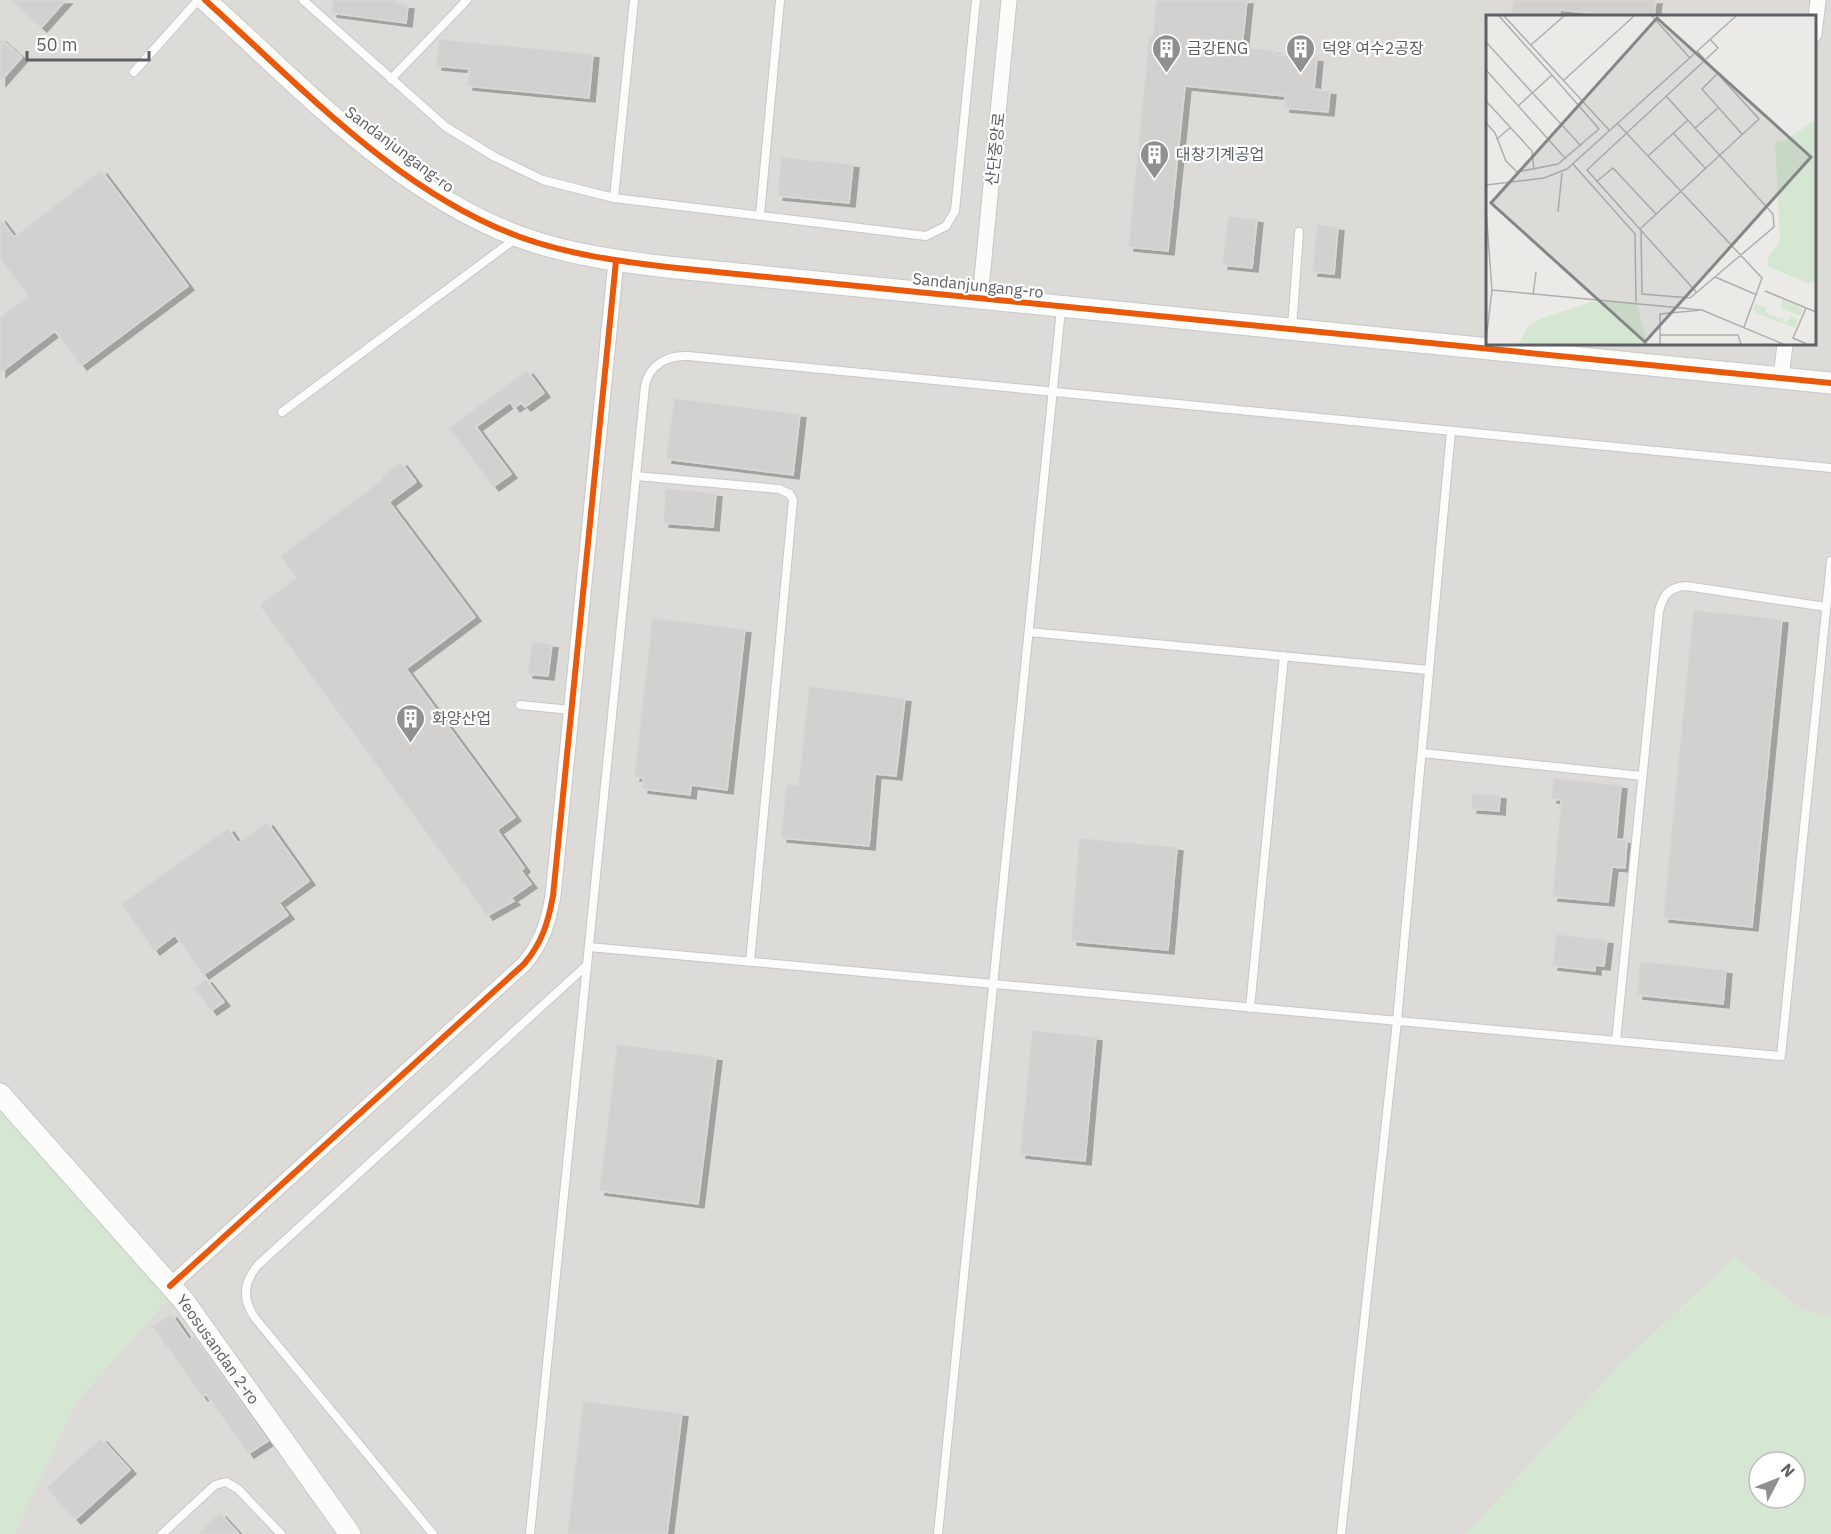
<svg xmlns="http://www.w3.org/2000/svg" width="1831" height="1534" font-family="'IBM Plex Sans','Noto Sans KR',sans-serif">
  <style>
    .industrial { fill: #dddbd7; fill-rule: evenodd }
    .green { fill: #d5e7d2; fill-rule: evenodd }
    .building { fill: #d3d1cf; stroke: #dbd9d5; stroke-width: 1.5; filter: url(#shadow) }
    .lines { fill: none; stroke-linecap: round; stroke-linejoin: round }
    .lane-casing { stroke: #c7c7c7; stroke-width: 10 }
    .street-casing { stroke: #c7c7c7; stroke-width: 17 }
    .secondary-casing { stroke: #c8c8c8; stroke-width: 23 }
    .lane { stroke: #fcfcfb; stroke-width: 8 }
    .street { stroke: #fcfcfb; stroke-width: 15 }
    .secondary { stroke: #fcfcfb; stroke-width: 21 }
    .cycleway-casing { stroke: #fff; stroke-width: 10 }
    .cycleway { stroke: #e8590c; stroke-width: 6 }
    .labels { text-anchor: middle; stroke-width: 4.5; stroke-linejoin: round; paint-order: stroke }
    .poi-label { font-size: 16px; fill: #5c6064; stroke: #fff; text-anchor: start }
    .street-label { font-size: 16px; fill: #5c6064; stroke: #fff }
    .inset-road { fill: none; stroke: #aeafae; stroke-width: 1.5 }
    .view { fill: #848689; fill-opacity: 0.15; stroke: #848689; stroke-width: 3 }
    .inset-edge { fill: none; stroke: #5c6064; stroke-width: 3 }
  </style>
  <defs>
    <filter id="shadow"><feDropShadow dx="6" dy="4" stdDeviation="0" flood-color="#0004"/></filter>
  </defs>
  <rect width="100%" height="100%" fill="#eceae6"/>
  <!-- industrial -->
  <path class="industrial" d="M0,0H1831V1316L1804,1311L1735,1258L1620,1365L1467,1534H14L76,1402L165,1302L170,1286L0,1094ZM1488,16H1814V344H1488Z"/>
  <!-- green -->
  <path class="green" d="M0,1094L170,1286L165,1302L76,1402L14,1534H0Z
    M1735,1258L1804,1311L1831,1316V1534H1467L1620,1365ZM1759,1462H1795V1498H1759Z"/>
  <!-- building -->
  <path class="building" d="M10,0H66L41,28Z
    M333,0H397V4L408,5L406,23L331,13Z
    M1156,0H1247L1242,47L1274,50L1273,54L1317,58L1314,89L1330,91L1328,112L1284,108L1285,96L1185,86L1168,251L1128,247L1149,37H1152Z
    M1513,0H1656L1654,16H1619L1560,10V16H1511Z
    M0,38L22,57L0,82Z
    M439,39L593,54L589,98L467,86L469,69L436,66Z
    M781,157L853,164L849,203L777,196Z
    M101,170L188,286L81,366L55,331L0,373V317L28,296L0,259V218L14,237Z
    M1228,216L1257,219L1252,268L1222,265Z
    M1317,224L1338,227L1334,274L1312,272Z
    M527,370L544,393L525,407L521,403L514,408L510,402L476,427L511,474L493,487L449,428Z
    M674,398L800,414L793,475L666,459Z
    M401,462L416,482L389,502L475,617L406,669L515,817L497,830L524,868L521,871L531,884L511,898L514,901L487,916L259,605L296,578L280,556L383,479L381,477Z
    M665,488L716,493L713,527L663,523Z
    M1693,610L1782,619L1752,927L1663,918Z
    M652,618L745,629L727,790L691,785L690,795L642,789L643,778L634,777Z
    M532,642L552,644L548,676L527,674Z
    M809,686L905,698L896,776L875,774L869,846L781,838L786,784L798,785Z
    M1553,778L1621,785L1616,839L1627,840L1625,868L1612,867L1608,902L1552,897L1561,800L1551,799Z
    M1472,793L1500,795L1499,811L1471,809Z
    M267,822L309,881L279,903L288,915L203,975L175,935L154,951L121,904L228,828L238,843Z
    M1079,838L1177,847L1168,950L1071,941Z
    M1556,934L1607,940L1604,966L1595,965V971L1552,966Z
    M1640,961L1726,970L1723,1004L1637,995Z
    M206,979L224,1002L211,1011L194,988Z
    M1032,1030L1096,1037L1085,1161L1020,1154Z
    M617,1044L716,1057L698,1204L599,1191Z
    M171,1314L189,1340L194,1336L268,1441L248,1454L206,1394L202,1397L152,1326Z
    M583,1401L682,1413L667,1534H567Z
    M101,1438L130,1470L75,1520L46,1488Z
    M220,1513L239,1534H197Z"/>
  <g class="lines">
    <defs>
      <path id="lane" d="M303,0L446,127L495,157L543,180L614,198L926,236L946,226L955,211L976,0
        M134,72L198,0
        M391,79L467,0
        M614,198L634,0
        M760,215L780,0
        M1292,328L1299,232
        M282,412L515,239
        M636,476L779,489L790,494L793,500L750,962
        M1029,632L1429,670
        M520,705L571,710
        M1422,753L1642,776
        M589,947L1781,1056L1831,561
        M1250,1008L1284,656
        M1616,1041L1659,611C1663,595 1669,587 1686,586L1826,607
        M162,1534L215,1485L226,1482L238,1489L281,1534
        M433,1534L255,1318C242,1299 243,1283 258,1265L587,965
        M530,1534L645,386C649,365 667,355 688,356L1831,468
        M938,1534L1061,309
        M1341,1534L1397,1021L1451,431"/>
      <path id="street" d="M1814,34L1818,0
        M980,299L1009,0
        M1781,378L1785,344
        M170,1286L524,964C542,943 548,923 553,896L616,261"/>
      <g id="secondary">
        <path d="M205,0C301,86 396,191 520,237C567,254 617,261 667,267L1831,383"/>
        <path id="s1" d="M0,1094L184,1301L350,1534"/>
      </g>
    </defs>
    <!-- lane casing -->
    <use href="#lane" class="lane-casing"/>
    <!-- street casing -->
    <use href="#street" class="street-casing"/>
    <!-- secondary casing -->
    <use href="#secondary" class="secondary-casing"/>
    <!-- lane -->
    <use href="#lane" class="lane"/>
    <!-- street -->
    <use href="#street" class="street"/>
    <!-- secondary -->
    <use href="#secondary" class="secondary"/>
    <defs>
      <path id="cycleway" d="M205,0C301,86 396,191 520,237C567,254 617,261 667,267L1831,383
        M170,1286L524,964C542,943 548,923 553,896L616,261"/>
    </defs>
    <!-- cycleway casing -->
    <use href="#cycleway" class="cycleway-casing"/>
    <!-- cycleway -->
    <use href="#cycleway" class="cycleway"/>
  </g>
  <!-- icons -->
  <defs>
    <symbol id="building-pin" viewBox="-11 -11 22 30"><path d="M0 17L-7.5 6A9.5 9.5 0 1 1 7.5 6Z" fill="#8e9092" stroke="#fff"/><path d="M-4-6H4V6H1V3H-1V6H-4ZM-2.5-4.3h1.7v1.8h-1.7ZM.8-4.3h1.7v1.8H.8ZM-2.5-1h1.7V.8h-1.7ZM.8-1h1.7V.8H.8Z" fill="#fff"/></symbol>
  </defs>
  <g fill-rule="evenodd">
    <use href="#building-pin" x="1150" y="32" width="33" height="45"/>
    <use href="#building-pin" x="1284" y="32" width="33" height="45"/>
    <use href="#building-pin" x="1138" y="138" width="33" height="45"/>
    <use href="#building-pin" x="394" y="702" width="33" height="45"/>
  </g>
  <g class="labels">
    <!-- poi labels -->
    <g class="poi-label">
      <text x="1187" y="54">금강ENG</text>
      <text x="1322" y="54">덕양 여수2공장</text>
      <text x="1176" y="160">대창기계공업</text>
      <text x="432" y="724">화양산업</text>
    </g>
    <!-- street labels -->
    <g class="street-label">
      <text transform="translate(400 149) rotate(37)" y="6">Sandanjungang-ro</text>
      <text transform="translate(995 149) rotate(-84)" y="6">산단중앙로</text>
      <text transform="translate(978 285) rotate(6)" y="6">Sandanjungang-ro</text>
      <text dy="6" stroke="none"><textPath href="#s1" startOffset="336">Yeosusandan 2-ro</textPath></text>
    </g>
  </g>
  <!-- overview -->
  <g transform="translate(1486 15)">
    <rect width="330" height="330" fill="#eceae6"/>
    <path d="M330,104V265L324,269L283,252L281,244L294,226L289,127L300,125ZM297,285L317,294L315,301L294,293ZM105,287H150L162,329H32L43,310L54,304ZM269,289L281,292L279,297L295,304L299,299L296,306L301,308L304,301L311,303L310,313L267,297Z" fill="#d5e7d2"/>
    <path class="inset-road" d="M13,1L66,60M18,1L124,116M166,1L204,43M0,27L95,131M45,30L78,1M0,55L80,144M231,59L216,74L256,119M78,65L148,1M0,86L46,136L48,155M0,108L9,118L20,146L31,157L72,149L113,114L66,60L32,91M132,109L276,263L258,312M209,113L232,93M187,118L219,153M11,124L25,112M162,141L202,105M87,149L149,219L150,287M110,167L127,153L170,199M0,170L58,163L81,154L250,1M0,195L6,275L0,325M72,197L76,158M154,214L273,104L211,36M155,216L156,279L204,283L288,212L287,199L180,81M229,262L271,280M6,275L216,295L297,329M279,276L330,297M211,278L101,155L232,33L224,24M47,280L50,257M320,293L307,323L321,329M174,320H252L255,329M174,329V299L215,295"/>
    <path class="view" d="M171,3L325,142L159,327L5,188Z"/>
    <rect width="330" height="330" class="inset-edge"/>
  </g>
  <!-- north arrow -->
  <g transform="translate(1777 1480) rotate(48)"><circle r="28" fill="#ffffff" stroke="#bebfc1" stroke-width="1.5"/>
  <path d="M0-4.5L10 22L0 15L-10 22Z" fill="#8e9092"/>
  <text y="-9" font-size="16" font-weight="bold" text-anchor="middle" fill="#5c6064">N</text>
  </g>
  <!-- scale -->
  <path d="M27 51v9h122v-9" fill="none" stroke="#5c6064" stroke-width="3"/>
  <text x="36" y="51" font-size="18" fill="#5c6064" stroke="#ffffff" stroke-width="4.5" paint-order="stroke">50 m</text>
</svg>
